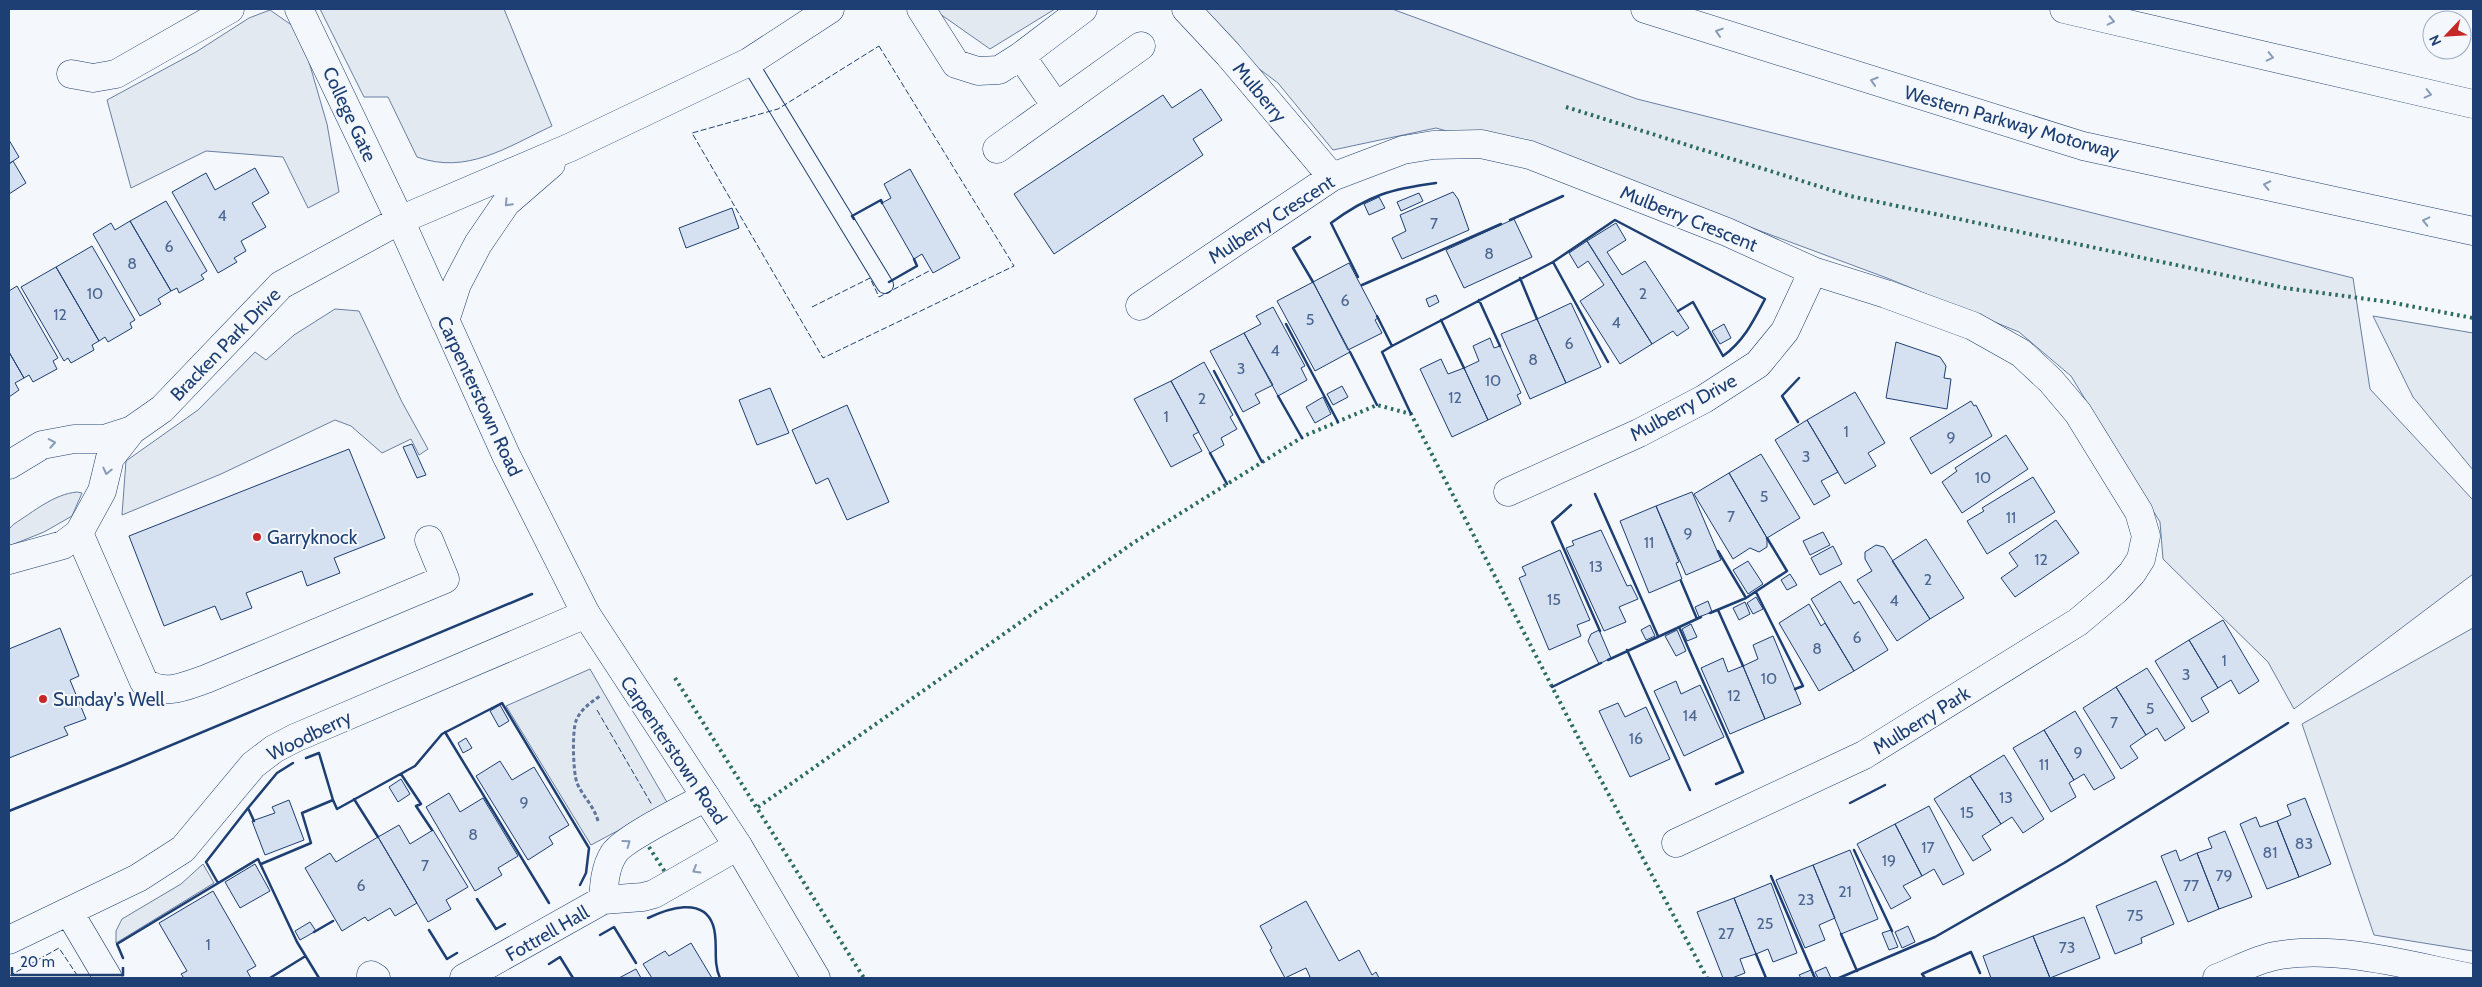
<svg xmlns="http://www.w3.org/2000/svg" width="2482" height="987" font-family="Cabin,sans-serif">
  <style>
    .green { fill: #e3e9f0; stroke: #687fa3 }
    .building { fill: #d5e0f0; stroke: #1d3f73 }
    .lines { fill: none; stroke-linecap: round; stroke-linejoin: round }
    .service-casing { stroke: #1d3f73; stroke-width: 18 }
    .minor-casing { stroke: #1d3f73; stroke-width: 29 }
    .tertiary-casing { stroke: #1d3f73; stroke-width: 29 }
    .motorway-casing { stroke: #1d3f73; stroke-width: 29 }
    .path { stroke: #5e769c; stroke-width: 3; stroke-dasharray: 4 2.5; stroke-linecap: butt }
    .service { stroke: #f4f7fb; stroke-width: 16 }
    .minor { stroke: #f4f7fb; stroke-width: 28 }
    .tertiary { stroke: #f4f7fb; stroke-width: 28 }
    .motorway { stroke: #f4f7fb; stroke-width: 28 }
    .hedge { stroke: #2c6c60; stroke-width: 4; stroke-dasharray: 2.5 4; stroke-linecap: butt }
    .fence { stroke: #1d3f73; stroke-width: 1; stroke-dasharray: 6 2.5; stroke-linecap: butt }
    .wall { stroke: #1d3f73; stroke-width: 2.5 }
    .oneway { stroke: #889bb7 }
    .poi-dot { fill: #c62828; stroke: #f4f7fb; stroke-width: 2 }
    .labels { text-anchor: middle; stroke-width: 4; stroke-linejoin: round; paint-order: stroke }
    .number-label { font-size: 16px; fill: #4b6792 }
    .street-label { font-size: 19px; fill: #1d3f73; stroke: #f4f7fb }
    .poi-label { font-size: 19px; fill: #1d3f73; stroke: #f4f7fb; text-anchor: start }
  </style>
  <rect width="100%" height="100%" fill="#f4f7fb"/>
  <!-- green -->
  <path class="green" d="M320,9H504L552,126C507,147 467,175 417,157L388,97H364Z
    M933,9H1055L990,49Z
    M1179,9H1392L1637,99L2353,278L2370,389L2473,500V574L2294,709L2268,662L2163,559L2160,522L2071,376L2019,332L1887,278L1634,184L1436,128L1333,150L1278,83Z
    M270,10L300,31L327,124L339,192L308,208L283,157L206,151L131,188L107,100L196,52L249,18Z
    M335,309L359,311L402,402L428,449L419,455L411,439L382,453L351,426L335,420L221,474L122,515L126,461L198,410L255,352L266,360L294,335Z
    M2373,316L2473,333V470L2413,397Z
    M77,492L82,493L72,516L44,532L9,546V529L14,524C33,512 54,494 77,492Z
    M2473,628V951L2374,935L2302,724Z
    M590,669L668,804L591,845L506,706Z
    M203,864L214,883L116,943V931L122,919L181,884Z"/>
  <!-- building -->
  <path class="building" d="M1201,89L1222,120L1193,139L1203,155L1054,254L1014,194L1163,95L1172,108Z
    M9,140L19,157L9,164Z
    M13,161L26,183L9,194V164Z
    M255,168L269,193L252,203L266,227L241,241L246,251L234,258L237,262L218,273L172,192L206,173L215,190Z
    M910,169L960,258L933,273L922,254L914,259L882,203L891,198L884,184Z
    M1453,192L1458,199L1469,230L1402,259L1392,238L1406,231L1400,215Z
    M1419,193L1423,201L1401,211L1397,202Z
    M1379,197L1385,208L1369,215L1364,204Z
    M166,201L207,271L201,275L204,279L179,293L177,288L171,291L130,221Z
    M732,208L739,228L686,248L679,228Z
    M1514,219L1532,257L1464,288L1446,250Z
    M130,221L171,291L158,299L161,304L140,316L93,234L111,223L115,230Z
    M1616,223L1626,240L1607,252L1622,275L1645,261L1689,328L1677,336L1673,331L1652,344L1587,241Z
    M1587,241L1652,344L1620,364L1580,301L1604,285L1588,261L1578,268L1569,253Z
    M92,246L135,320L130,323L132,328L108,342L105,337L99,341L56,267Z
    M1349,263L1378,318L1375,320L1382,333L1348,350L1313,282Z
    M56,267L99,341L92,345L94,350L71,363L68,358L64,361L21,287Z
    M1313,282L1350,352L1315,371L1277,301Z
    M17,286L58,358L53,361L57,369L33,382L29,375L24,378L9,352V291Z
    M1436,295L1439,302L1429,307L1426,299Z
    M1571,303L1601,367L1566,383L1537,319Z
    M1273,307L1305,366L1301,368L1307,380L1278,396L1244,333L1261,324L1256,316Z
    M1537,319L1566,383L1530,399L1501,334Z
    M1724,324L1731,338L1720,344L1712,331Z
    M1244,333L1273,385L1255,394L1260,403L1243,412L1210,351Z
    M1490,338L1494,348L1500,346L1521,393L1517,395L1521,404L1488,420L1464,368L1479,361L1473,346Z
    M1896,342L1940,357L1946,366L1944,378L1951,379L1947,409L1886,398Z
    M9,352L24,378L15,383L19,390L9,397Z
    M1441,359L1448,374L1464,368L1488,420L1452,437L1420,369Z
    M1204,362L1233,415L1230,417L1237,429L1221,438L1224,445L1210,453L1171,381Z
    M1171,381L1199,432L1193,435L1202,451L1171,467L1134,399Z
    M1342,386L1348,397L1333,405L1327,394Z
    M770,388L789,433L757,445L739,400Z
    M1855,392L1885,443L1868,453L1876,466L1845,484L1807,420Z
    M1323,397L1331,414L1315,423L1306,407Z
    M1971,401L1974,406L1976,405L1992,436L1931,474L1910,438Z
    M847,405L889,502L847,520L828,478L816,484L792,430Z
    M1807,420L1838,472L1821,481L1830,496L1814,505L1775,440Z
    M2006,435L2028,469L1962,513L1942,482L1957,471L1955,468Z
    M412,444L426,475L417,478L403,447Z
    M349,449L385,538L334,558L340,573L307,586L302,571L246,593L252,608L221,620L215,606L164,626L129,536Z
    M1761,454L1800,518L1767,538L1729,473Z
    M1729,473L1767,538V547L1759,552L1750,548L1733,559L1694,494Z
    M2033,477L2055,512L1987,554L1967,521L1984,511L1982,508Z
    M1692,492L1721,560L1686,575L1656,506Z
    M1656,506L1679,562L1676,563L1682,579L1649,593L1620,521Z
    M2056,520L2079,553L2015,597L2001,578L2018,566L2009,553Z
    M1601,530L1627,586L1631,585L1638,599L1619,607L1626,622L1604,631L1566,548L1574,545L1572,541Z
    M1823,532L1830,545L1810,555L1803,541Z
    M1926,539L1964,598L1930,619L1892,561Z
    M1876,545L1884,547L1930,619L1897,641L1857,580L1872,571L1865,559V552Z
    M1833,546L1842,564L1820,575L1811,558Z
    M1560,550L1590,620L1577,625L1581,636L1549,650L1519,578L1526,575L1522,567Z
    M1748,561L1763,584L1748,594L1733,570Z
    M1790,574L1797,585L1787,590L1781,580Z
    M1840,581L1854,604L1859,601L1888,650L1854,671L1811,599Z
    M1756,597L1763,609L1753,614L1747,603Z
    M1708,601L1712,612L1699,617L1695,607Z
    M1745,602L1750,614L1739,620L1733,608Z
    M1809,604L1821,626L1825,623L1854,671L1819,691L1779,623Z
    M2223,620L2259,681L2239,694L2231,680L2218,688L2189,640Z
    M1691,624L1697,637L1687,641L1682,629Z
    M1650,625L1655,636L1646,640L1641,630Z
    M60,628L79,676L70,680L86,719L64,727L68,735L9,758V649Z
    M1599,630L1611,658L1599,664L1588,641L1591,634Z
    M1677,630L1686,651L1676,656L1665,636Z
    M1773,636L1801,704L1765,719L1743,666L1758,659L1753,645Z
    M2189,640L2218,688L2201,698L2209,712L2192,722L2155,661Z
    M1723,658L1728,672L1743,666L1765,719L1730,734L1701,668Z
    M2147,668L2185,728L2165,741L2157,728L2146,735L2116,687Z
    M1676,681L1681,694L1700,685L1724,737L1684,756L1654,691Z
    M2116,687L2146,735L2130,746L2138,758L2121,769L2083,708Z
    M1618,703L1625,717L1646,707L1670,759L1630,777L1599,711Z
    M500,705L509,721L499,727L490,711Z
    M2075,711L2115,778L2094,790L2084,774L2074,780L2044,730Z
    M2044,730L2074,780L2069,783L2076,797L2051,812L2013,748Z
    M466,738L472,748L463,753L458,743Z
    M2004,755L2044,819L2023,833L2012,817L2001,824L1970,776Z
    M500,761L512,780L534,767L569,825L549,837L553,844L528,860L476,776Z
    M1970,776L2001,824L1982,836L1991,850L1973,861L1934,799Z
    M401,779L410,794L398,802L389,787Z
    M449,793L460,812L483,798L518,856L498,868L502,875L475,891L426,807Z
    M2305,798L2331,864L2299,877L2277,821L2291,815L2287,805Z
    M289,800L304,840L265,855L252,821L275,813L272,807Z
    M1929,806L1964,874L1943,885L1934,869L1922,876L1895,824Z
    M2256,817L2260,827L2277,821L2299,877L2267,889L2240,824Z
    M1895,824L1922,876L1903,886L1911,898L1891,909L1857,844Z
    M399,825L410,844L433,830L468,887L446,900L451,909L428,922L378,837Z
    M2225,831L2252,897L2219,909L2197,853L2212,848L2208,838Z
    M378,837L417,903L395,916L390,908L368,921L365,917L342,931L305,868L330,853L336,862Z
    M1850,850L1878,919L1841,934L1813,865Z
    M2176,850L2180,861L2197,853L2219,909L2188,922L2161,856Z
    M255,864L270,891L240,908L225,882Z
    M1813,865L1835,918L1819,925L1825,940L1805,948L1776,880Z
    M2156,881L2174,924L2141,938L2142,943L2115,954L2096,906Z
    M1771,883L1797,953L1773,962L1768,949L1756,954L1734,898Z
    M213,891L256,966L247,971L251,978H184L181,974L187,971L159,923Z
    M1734,898L1756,954L1740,959L1745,973L1732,978H1723L1697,912Z
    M1306,901L1339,961L1359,950L1372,975L1376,972L1379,978H1307L1310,977L1306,968L1285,978L1270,950L1272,948L1260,926Z
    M2084,917L2100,958L2050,978L2033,936Z
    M310,922L316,931L300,940L295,931Z
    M1908,926L1915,942L1902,948L1895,932Z
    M1891,930L1898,947L1889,950L1882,933Z
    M2033,936L2050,978H1991L1983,956Z
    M691,943L712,978H652L643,964L665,951L669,956Z
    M1826,967L1831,978H1818L1815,972Z
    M636,969L641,978H619Z
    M1811,970L1814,978H1801L1799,975Z"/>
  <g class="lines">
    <defs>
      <path id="service" d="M749,62L885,285"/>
      <path id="minor" d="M921,9L956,64L978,71L999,70L1021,56L1083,9
        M1186,9L1228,54L1332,177
        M1021,56L1056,106
        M71,74L93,78L116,74L230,9
        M997,149L1141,46
        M1140,306L1332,177L1403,150L1433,145L1481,144L1530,155L1727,232L1813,271L1886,294L1973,326L2021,353L2051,381L2078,413L2139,512L2146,536L2141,559L2132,573L2116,590L2078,622L1864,755L1676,843
        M9,465L42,445L74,439H104L132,430L162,409L281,285L400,220L299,9
        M1508,492L1639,433L1704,399L1758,364L1785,331L1813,271
        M79,533L144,682C165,696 183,687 206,679L445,579L429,540
        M9,560L63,545L79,533L102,491L110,458L132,430
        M603,900C604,885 605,868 613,855C620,840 688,807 706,797
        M69,912L108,978
        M9,940L138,878L183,849L253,765L274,749L295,738L586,614
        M371,975L376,978
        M464,978L603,900L643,897L654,894L738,846
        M2217,978C2236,971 2255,960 2275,956C2336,944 2410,966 2472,978"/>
      <path id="tertiary" d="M445,321L457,284L478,244L506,203L551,164
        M816,978L738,846L586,614L506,455L400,220L571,147L749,62L830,9"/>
      <path id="motorway" d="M1645,9L2083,146L2473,231
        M2064,9L2473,104"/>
    </defs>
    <!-- service casing -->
    <use href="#service" class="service-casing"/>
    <!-- minor casing -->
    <use href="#minor" class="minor-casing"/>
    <!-- tertiary casing -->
    <use href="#tertiary" class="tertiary-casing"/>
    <!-- motorway casing -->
    <use href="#motorway" class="motorway-casing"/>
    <!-- path -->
    <path class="path" d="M598,821C594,806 583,797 577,783C573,772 572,732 576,721C580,710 590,703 600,696"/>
    <!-- service -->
    <use href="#service" class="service"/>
    <!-- minor -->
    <use href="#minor" class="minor"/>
    <!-- tertiary -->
    <use href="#tertiary" class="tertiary"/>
    <!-- motorway -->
    <use href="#motorway" class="motorway"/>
    <!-- hedge -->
    <path class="hedge" d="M1566,107L1850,196L2285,288L2389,302L2473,318
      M675,678L864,978
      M758,807L1133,543L1304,436L1377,405L1411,414L1578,737L1707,978
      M649,847L665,872"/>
    <!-- fence -->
    <path class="fence" d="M879,46L1014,266L823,358L692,133L778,109Z
      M812,307L870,278L879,297L931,270
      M597,710L652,805
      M9,976L59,948L79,978"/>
    <!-- wall -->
    <path class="wall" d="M854,219L852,216L881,200L882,203
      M1510,220L1563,196
      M1310,237L1293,248L1313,282
      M1553,262L1608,362
      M1358,277L1331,223C1369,195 1391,189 1436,183
      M1520,278L1537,319
      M889,282L917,266L914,259
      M1362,285L1501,224
      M1479,300L1500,346
      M1377,316L1392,346L1553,262L1615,220L1765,299C1754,320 1744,341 1723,356L1693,302L1678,311
      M1441,320L1464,368
      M1286,324L1338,422
      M1392,346L1382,352L1411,414
      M1350,352L1377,405
      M1214,371L1262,462
      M1278,396L1302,438
      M1798,422L1782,396L1799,378
      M1210,453L1227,484
      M1595,494L1658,636
      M1571,505L1552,522L1600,631
      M1718,551L1746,598
      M1681,581L1697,619
      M1756,592L1803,686L1795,689
      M1718,610L1743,666
      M1710,613L1746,598L1787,571L1767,538
      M1679,627L1743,772L1716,784
      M1627,650L1690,790
      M1608,660L1701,617
      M1552,687L1601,663
      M445,732L549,903
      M306,758L319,753L333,800
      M401,774L421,804L416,806L432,830
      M354,799L378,837
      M1850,803L1885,785
      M248,808L277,773L293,763
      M9,811L124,765L532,594
      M1854,850L1892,931
      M261,864L311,843L302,813L333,800L337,809L415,766L442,734L502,703L589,848L586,873L580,885
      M1771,876L1815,978
      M218,883L206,862L248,808L254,821
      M477,899L496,929L505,924
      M648,918C667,909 703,896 713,925C719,942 712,961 720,978
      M429,930L447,959L457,953
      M314,932L333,921
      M1841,934L1857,971
      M600,935L614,927L636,963
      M1756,954L1766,978
      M123,958L117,944L258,859L297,942L319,978
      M549,964L560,957L573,978
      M270,978L304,957
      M1839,978L1935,937L2064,863L2288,723
      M1925,978L1922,974L1971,952L1980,973"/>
  </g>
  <!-- one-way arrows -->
  <defs><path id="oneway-chevron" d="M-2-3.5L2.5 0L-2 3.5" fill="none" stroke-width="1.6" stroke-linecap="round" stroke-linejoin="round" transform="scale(1.25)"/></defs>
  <g class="oneway">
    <use href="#oneway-chevron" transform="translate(2111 21) rotate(13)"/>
    <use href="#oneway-chevron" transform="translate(1719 32) rotate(-162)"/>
    <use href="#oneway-chevron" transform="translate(2270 57) rotate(13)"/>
    <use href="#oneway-chevron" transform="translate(1874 81) rotate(-163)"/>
    <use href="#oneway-chevron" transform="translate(2428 94) rotate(13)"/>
    <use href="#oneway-chevron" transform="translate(2267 185) rotate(-168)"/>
    <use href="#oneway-chevron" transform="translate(508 203) rotate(133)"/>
    <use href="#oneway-chevron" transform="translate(2426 221) rotate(-167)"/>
    <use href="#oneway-chevron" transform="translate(52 443) rotate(-10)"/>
    <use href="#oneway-chevron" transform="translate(107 471) rotate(103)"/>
    <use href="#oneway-chevron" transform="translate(627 843) rotate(-36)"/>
    <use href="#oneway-chevron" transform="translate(696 870) rotate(150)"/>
  </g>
  <!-- markers -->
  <g class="poi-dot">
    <circle cx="257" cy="537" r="5"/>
    <circle cx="43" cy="699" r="5"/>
  </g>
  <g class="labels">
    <!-- number labels -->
    <g class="number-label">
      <text x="222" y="221">4</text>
      <text x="1434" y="229">7</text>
      <text x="169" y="252">6</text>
      <text x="1489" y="259">8</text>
      <text x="132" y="269">8</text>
      <text x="95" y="299">10</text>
      <text x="1643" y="299">2</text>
      <text x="1345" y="306">6</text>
      <text x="60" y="320">12</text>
      <text x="1310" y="325">5</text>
      <text x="1616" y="328">4</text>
      <text x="1569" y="349">6</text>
      <text x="1275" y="356">4</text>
      <text x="1533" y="365">8</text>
      <text x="1241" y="374">3</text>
      <text x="1493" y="386">10</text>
      <text x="1455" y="403">12</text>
      <text x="1202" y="404">2</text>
      <text x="1166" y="422">1</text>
      <text x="1846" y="437">1</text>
      <text x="1951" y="443">9</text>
      <text x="1806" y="462">3</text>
      <text x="1983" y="483">10</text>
      <text x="1764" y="502">5</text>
      <text x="1731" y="522">7</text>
      <text x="2011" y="523">11</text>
      <text x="1688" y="539">9</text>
      <text x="1649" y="548">11</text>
      <text x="2041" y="565">12</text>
      <text x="1596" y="572">13</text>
      <text x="1928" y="585">2</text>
      <text x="1554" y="605">15</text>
      <text x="1894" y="606">4</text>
      <text x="1857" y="643">6</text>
      <text x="1817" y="654">8</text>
      <text x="2224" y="666">1</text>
      <text x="2186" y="680">3</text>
      <text x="1769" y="684">10</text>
      <text x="1734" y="701">12</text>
      <text x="2150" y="714">5</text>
      <text x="1690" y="721">14</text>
      <text x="2114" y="728">7</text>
      <text x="1636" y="744">16</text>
      <text x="2078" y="758">9</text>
      <text x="2044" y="770">11</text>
      <text x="2006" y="803">13</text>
      <text x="524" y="808">9</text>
      <text x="1967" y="818">15</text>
      <text x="473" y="840">8</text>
      <text x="2304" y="849">83</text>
      <text x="1928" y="853">17</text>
      <text x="2270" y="858">81</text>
      <text x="1889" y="866">19</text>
      <text x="425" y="871">7</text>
      <text x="2224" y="881">79</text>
      <text x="361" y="891">6</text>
      <text x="2191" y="891">77</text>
      <text x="1845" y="897">21</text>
      <text x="1806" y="905">23</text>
      <text x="2135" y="921">75</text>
      <text x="1765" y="929">25</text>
      <text x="1726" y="939">27</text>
      <text x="208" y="950">1</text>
      <text x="2067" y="953">73</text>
    </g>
    <!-- street labels -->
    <g class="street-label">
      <text transform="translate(1260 92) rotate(50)" y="7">Mulberry</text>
      <text transform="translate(350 114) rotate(65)" y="7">College Gate</text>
      <text transform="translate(2012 122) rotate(16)" y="7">Western Parkway Motorway</text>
      <text transform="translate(1689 218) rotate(22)" y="7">Mulberry Crescent</text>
      <text transform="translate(1271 219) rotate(-33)" y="7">Mulberry Crescent</text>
      <text transform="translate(225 344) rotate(-46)" y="7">Bracken Park Drive</text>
      <text transform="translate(480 396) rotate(65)" y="7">Carpenterstown Road</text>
      <text transform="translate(1683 407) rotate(-29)" y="7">Mulberry Drive</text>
      <text transform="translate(1921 720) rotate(-32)" y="7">Mulberry Park</text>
      <text transform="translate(309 735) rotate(-26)" y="7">Woodberry</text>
      <text transform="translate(674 750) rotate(56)" y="7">Carpenterstown Road</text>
      <text transform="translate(547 933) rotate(-30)" y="7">Fottrell Hall</text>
    </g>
    <!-- poi labels -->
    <g class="poi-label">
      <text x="267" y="544">Garryknock</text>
      <text x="53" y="706">Sunday's Well</text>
    </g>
  </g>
  <!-- border -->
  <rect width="2482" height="987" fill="none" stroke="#1d3f73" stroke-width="20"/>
  <!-- north arrow -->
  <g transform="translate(2447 35) rotate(245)"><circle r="24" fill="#f4f7fb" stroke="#9eadc5"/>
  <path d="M0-4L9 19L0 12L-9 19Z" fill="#c62828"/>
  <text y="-8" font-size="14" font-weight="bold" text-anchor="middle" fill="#1d3f73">N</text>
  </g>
  <!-- scale -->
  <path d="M12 967v8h111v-8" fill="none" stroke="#1d3f73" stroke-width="2.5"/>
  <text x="20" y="967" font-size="15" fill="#1d3f73" stroke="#f4f7fb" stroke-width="4" paint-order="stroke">20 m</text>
</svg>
